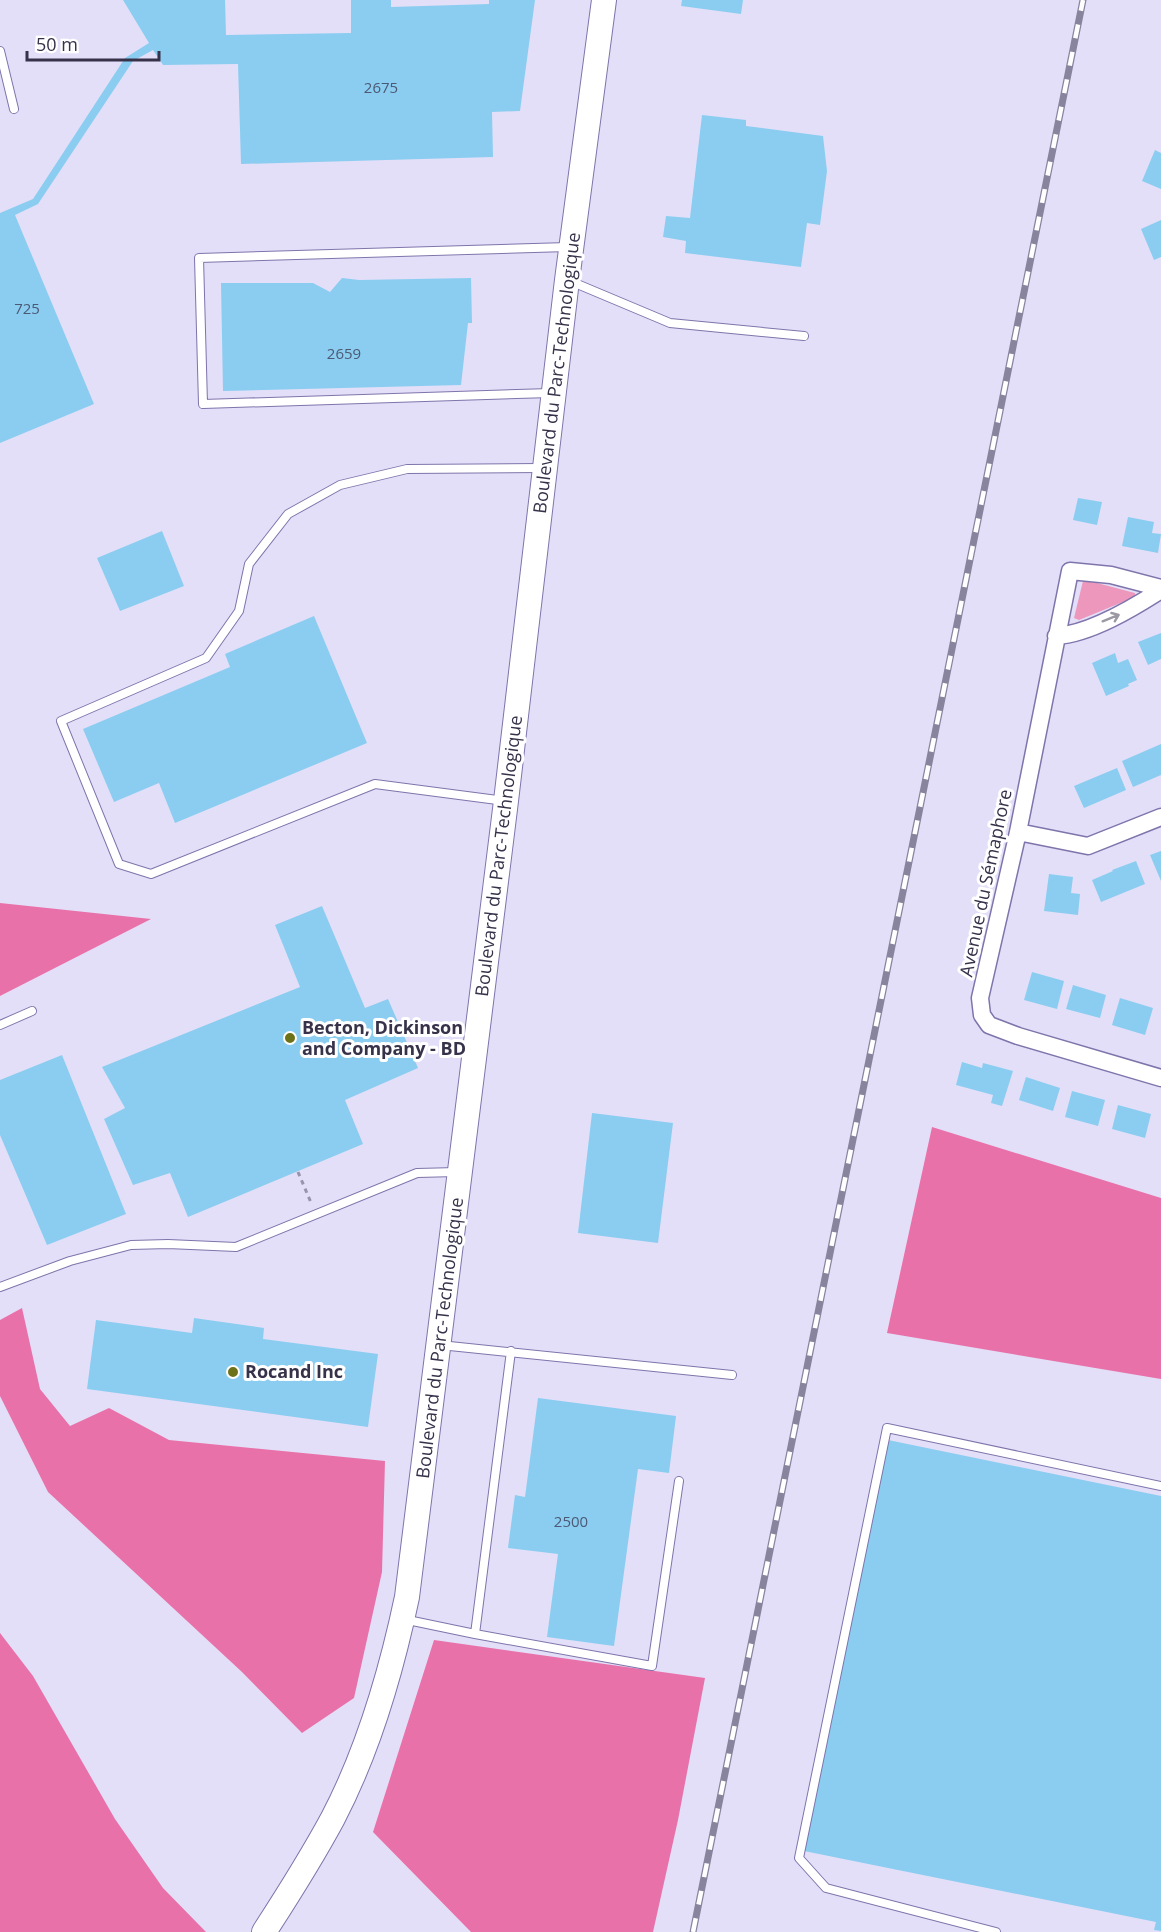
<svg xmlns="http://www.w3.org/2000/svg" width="1161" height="1932" font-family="'Open Sans',sans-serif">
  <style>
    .green { fill: #ed97bc }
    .forest { fill: #e971a9 }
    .building { fill: #8bcdf0 }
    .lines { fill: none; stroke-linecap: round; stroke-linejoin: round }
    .lane-casing { stroke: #7f74ab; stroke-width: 10 }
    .street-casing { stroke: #7f74ab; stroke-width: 19 }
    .secondary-casing { stroke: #7f74ab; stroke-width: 26 }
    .path { stroke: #9894ac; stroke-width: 3; stroke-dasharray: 4.5 4.5; stroke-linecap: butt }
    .lane { stroke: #fff; stroke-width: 8 }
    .street { stroke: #fff; stroke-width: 16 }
    .secondary { stroke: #fff; stroke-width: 24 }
    .rail-casing { stroke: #89849d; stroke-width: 7 }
    .rail { stroke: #fff; stroke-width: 4.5; stroke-dasharray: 14; stroke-linecap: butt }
    .oneway { stroke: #9b98a4 }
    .poi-dot { fill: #6d7219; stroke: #fff; stroke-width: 2 }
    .labels { text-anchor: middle; stroke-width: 6; stroke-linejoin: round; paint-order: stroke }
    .number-label { font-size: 15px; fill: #4c5974 }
    .street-label { font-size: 18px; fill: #37324a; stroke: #fff }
    .poi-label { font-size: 18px; font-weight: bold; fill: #37324a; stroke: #fff; text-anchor: start }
  </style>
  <rect width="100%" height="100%" fill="#e3dff8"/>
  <!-- green -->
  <path class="green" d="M1083,581L1097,583L1135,593V597L1079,620L1074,618Z"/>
  <!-- forest -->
  <path class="forest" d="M0,903L151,919L0,996Z
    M932,1127L1161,1198V1379L887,1333Z
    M22,1308L40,1389L70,1426L109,1408L169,1440L385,1461L382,1572L354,1698L302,1733L242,1672L48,1492L0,1396V1320Z
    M0,1633L33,1676L115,1819L163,1888L206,1932H0Z
    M434,1640L705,1678L678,1820L653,1932H471L373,1832Z"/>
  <!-- building -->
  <path class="building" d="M123,0H225L226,35L351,33V0H391V7L489,4V0H535L520,111L492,112L493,157L241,164L238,64L163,65L153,50L133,61L38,204L15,215L94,404L0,443V213L33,199L125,58L149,43Z
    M682,0H743L741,14L681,6Z
    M702,115L746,120V126L823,136L827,171L820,225L807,223L801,267L685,253L686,241L663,237L666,216L690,218Z
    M1155,150L1161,153V189L1142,181Z
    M1161,220V257L1154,260L1141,229Z
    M342,278L359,280L471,278L472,323H468L461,385L223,391L221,283H313L330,292Z
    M1078,498L1102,502L1097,525L1073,520Z
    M1128,517L1154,522L1152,533L1161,534L1158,553L1122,546Z
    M162,531L184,586L120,611L97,558Z
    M314,616L367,743L175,823L159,783L114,802L83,729L230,667L225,654Z
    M1161,633V659L1148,665L1138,642Z
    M1115,653L1118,663L1128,659L1137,680L1128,684L1129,686L1106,696L1092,663Z
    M1161,744V775L1133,787L1122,761Z
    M1117,768L1126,790L1084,808L1074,786Z
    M1161,851V881L1150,855Z
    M1136,861L1145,884L1101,902L1092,880L1113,871L1112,870Z
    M1049,874L1073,877L1071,893L1080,894L1078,915L1044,911Z
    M322,906L365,1008L388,999L418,1068L345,1100L363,1144L188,1217L170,1173L133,1185L104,1119L125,1108L102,1067L300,987L275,925Z
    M1032,972L1064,981L1057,1009L1024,1000Z
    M1073,985L1106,995L1100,1018L1066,1009Z
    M1120,998L1153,1008L1145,1035L1112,1025Z
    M62,1055L126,1214L47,1245L0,1135V1080Z
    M962,1062L982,1068L983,1063L1013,1071L1002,1106L991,1103L993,1095L956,1085Z
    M1026,1077L1060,1088L1053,1111L1019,1100Z
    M1072,1091L1105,1100L1098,1126L1065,1117Z
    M1118,1105L1151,1114L1145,1138L1112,1129Z
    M592,1113L673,1123L658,1243L578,1233Z
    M194,1318L264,1328L263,1339L378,1354L368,1427L87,1389L96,1320L192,1333Z
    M538,1398L676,1416L669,1473L638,1469L614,1646L547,1637L558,1554L508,1548L515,1495L525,1497Z
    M888,1440L1161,1496V1931L1154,1930L1156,1922L804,1851Z"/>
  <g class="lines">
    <defs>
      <path id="lane" d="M0,51L14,109
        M570,281L670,323L804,336
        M551,393L203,404L199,258L568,247
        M505,801L375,784L151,874L119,864L61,721L206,658L239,611L249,564L288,514L340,485L407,469L542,468
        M0,1025L32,1011
        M0,1287L70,1261L131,1245L168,1244L236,1247L417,1173L457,1172
        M440,1345L732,1375
        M403,1619L475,1634L652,1666L679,1481
        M475,1634L511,1351
        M996,1932L826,1888L799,1858L887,1428L1161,1486"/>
      <path id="street" d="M1161,588L1111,575L1070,571L1018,832L980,998L982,1015L989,1025L1018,1036L1161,1078
        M1056,636C1090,634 1133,608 1161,590
        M1018,832L1088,846L1161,817"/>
      <path id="secondary" d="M264,1932C288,1895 312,1857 333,1818C369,1749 391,1673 407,1597L506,801L567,280L604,0"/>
    </defs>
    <!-- lane casing -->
    <use href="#lane" class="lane-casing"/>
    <!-- street casing -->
    <use href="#street" class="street-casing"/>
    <!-- secondary casing -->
    <use href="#secondary" class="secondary-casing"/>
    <!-- path -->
    <path class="path" d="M298,1172L312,1205"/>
    <!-- lane -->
    <use href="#lane" class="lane"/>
    <!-- street -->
    <use href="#street" class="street"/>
    <!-- secondary -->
    <use href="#secondary" class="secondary"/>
    <defs>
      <path id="rail" d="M693,1932L1083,0"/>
    </defs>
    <!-- rail casing -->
    <use href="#rail" class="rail-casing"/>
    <!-- rail -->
    <use href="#rail" class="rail"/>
  </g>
  <!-- one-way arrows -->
  <defs><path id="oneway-shaft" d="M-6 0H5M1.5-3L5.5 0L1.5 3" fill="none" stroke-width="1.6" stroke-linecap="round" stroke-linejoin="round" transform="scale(1.5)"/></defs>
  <use class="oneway" href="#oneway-shaft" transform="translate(1111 618) rotate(-22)"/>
  <!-- markers -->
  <g class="poi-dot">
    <circle cx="290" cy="1038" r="6"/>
    <circle cx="233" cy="1372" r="6"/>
  </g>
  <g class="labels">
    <!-- number labels -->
    <g class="number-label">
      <text x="381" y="93">2675</text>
      <text x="27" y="314">725</text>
      <text x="344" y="359">2659</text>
      <text x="571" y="1527">2500</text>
    </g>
    <!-- street labels -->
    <g class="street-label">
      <text transform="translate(557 373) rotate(-83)" y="6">Boulevard du Parc-Technologique</text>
      <text transform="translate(499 856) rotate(-83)" y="6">Boulevard du Parc-Technologique</text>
      <text transform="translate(986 883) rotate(-78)" y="6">Avenue du Sémaphore</text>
      <text transform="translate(440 1338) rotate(-83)" y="6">Boulevard du Parc-Technologique</text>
    </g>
    <!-- poi labels -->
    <g class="poi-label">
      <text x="302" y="1034">Becton, Dickinson<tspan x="302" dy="21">and Company - BD</tspan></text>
      <text x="245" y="1378">Rocand Inc</text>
    </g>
  </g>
  <!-- scale -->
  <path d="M27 51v9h132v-9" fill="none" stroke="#37324a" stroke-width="3"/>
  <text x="36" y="51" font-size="18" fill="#37324a" stroke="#ffffff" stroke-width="4.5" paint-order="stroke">50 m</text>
</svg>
